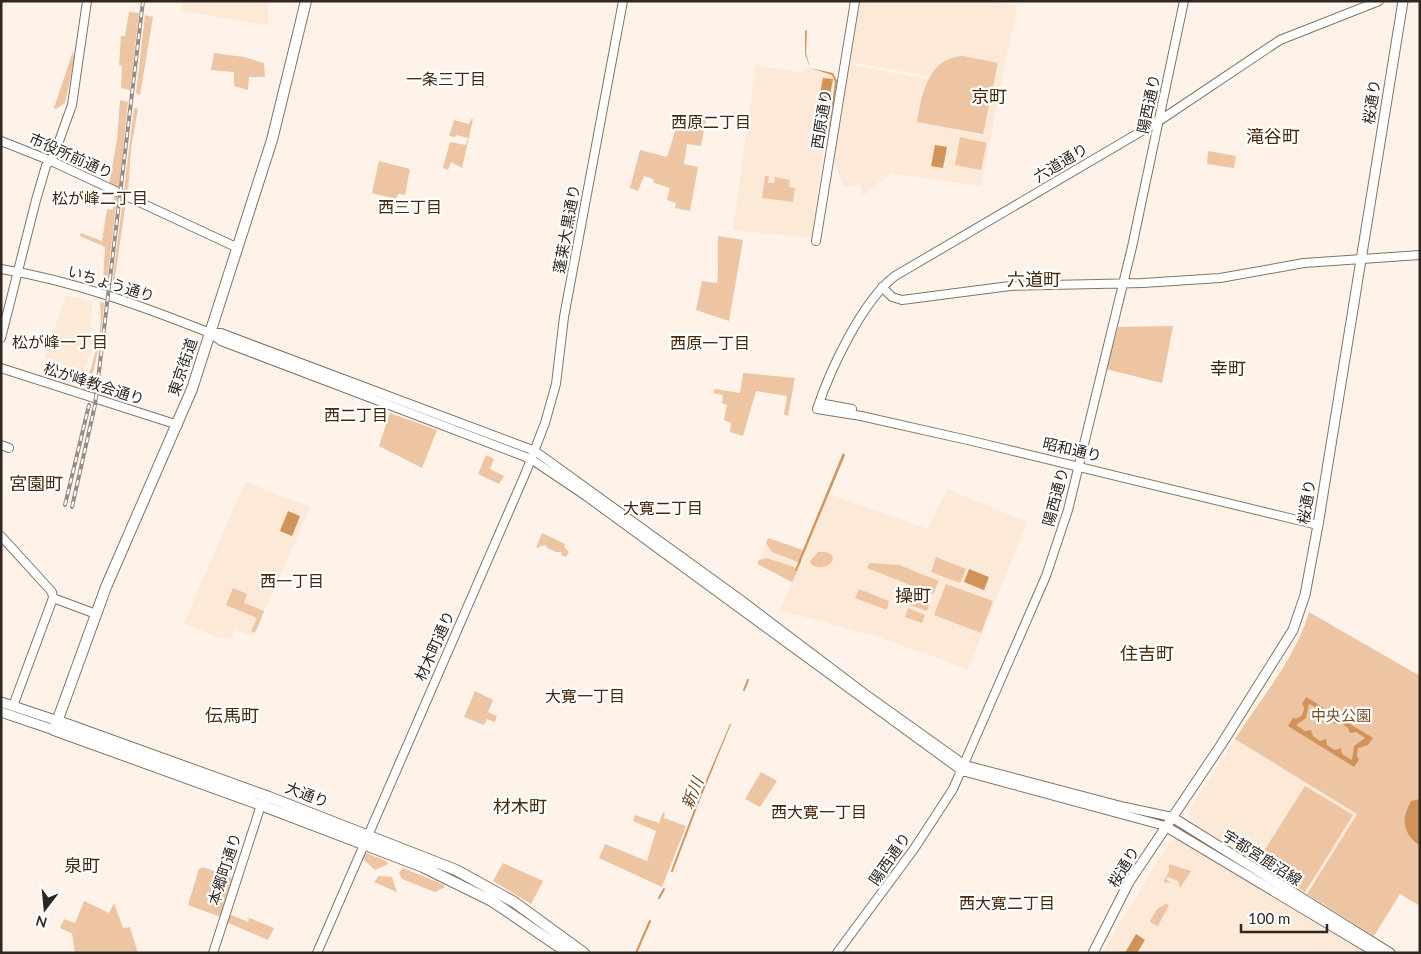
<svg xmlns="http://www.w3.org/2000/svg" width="1421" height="954" font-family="Lato,'Noto Sans JP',sans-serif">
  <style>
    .built { fill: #fde9d8 }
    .green { fill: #edc5a2 }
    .water { fill: #d1935a; fill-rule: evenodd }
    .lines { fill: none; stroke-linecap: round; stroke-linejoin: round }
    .stream { stroke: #d1935a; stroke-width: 2 }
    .secondary-casing { stroke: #847466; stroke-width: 10 }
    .primary-casing { stroke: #847466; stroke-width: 11 }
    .highway-casing { stroke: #847466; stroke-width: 12 }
    .secondary { stroke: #fff; stroke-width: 8 }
    .primary { stroke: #fff; stroke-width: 9 }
    .highway { stroke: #fff; stroke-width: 10 }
    .rail-casing { stroke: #968d85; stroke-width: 4 }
    .rail { stroke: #fff; stroke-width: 2; stroke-dasharray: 5.5; stroke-linecap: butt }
    .labels { text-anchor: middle; stroke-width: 4.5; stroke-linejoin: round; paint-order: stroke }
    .street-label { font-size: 15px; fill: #2e2721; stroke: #fff }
    .park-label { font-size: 15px; fill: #784d23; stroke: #fff }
    .neighbourhood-label { font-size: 16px; fill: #46290c; stroke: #fff }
    .water-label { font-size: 16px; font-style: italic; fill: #6b4117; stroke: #fff }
    .quarter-label { font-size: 18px; fill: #46290c; stroke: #fff }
  </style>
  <rect width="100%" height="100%" fill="#fef2e9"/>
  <!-- built -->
  <path class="built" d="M183,1H268V25L182,11Z
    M859,1H990L1017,6L1000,89L850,62Z
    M756,65L804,73L805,68H810L832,75L834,78L811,238L733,230Z
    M850,65L1000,92L981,186L890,173L889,177L884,178L863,196L860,185L843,186L834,160Z
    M66,295L93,302L89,338L95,341L78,388L59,382L65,364L45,358Z
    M246,482L309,507L310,509L253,636L235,629L231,639L219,638L184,623L244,484Z
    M947,489L1027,522L968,669L878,637L780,610L792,582L757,564L768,538L803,550L827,494L928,529Z
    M1235,739L1357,814L1305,895L1190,821L1189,811Z
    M1179,838L1214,859L1366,953H1102L1170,841Z"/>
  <!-- green -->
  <path class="green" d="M129,12L139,13L130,90L121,88L122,66L119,65L121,36H125Z
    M145,15L153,17L140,95L136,93Z
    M73,51L74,61L65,103L56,109L54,108Z
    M214,53L244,57L264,63L265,77H249L248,90L234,86V72L211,70Z
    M963,56L998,63L983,134L917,122C922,95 927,58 963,56Z
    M120,100L128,102L119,188L109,184L117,140Z
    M134,108L138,109L131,148L128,192L124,190Z
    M681,113L706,119L701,146L687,144L684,164L698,167L690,211L675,208L676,203L667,200L670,188L654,183L653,179L644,176L638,191L630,188L640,150L667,157Z
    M471,119H473L462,168L451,162L448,170L443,168L450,142L466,145L468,138L456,135L455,137L449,136L454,120L469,124Z
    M960,137L987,143L981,170L955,165Z
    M1208,151L1236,156L1234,168L1207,164Z
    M379,161L410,169L405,195L398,194L396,199L372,193Z
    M765,176H769L768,183H774L775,177L790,180L789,187L795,188L793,202L762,198Z
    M114,196L117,197L107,282L103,280L105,247L80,236L81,233L102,241L107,209L113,210Z
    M123,198L126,201L114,284H112Z
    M718,236L743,240L729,321L696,310L702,281L717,283C719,267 717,253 718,236Z
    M100,302L104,303C102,333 96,362 89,391L84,390C93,362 104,332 100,302Z
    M1173,326L1162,383L1106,369L1118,327Z
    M743,373L795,378L788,416L784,414L787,396L756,391L743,436L730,432L731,423L724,420L727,405L722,403L723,395L713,393L715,389L740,393Z
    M390,413L437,430L422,468L379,446Z
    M486,455L494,459L490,469L504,476L499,484L478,474Z
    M542,533L565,544L564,547L569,552L566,557L561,555L562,552H556L547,548L546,545L536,548Z
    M768,538L803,550L798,562L772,552L766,543Z
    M818,552H826L832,555L833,560C828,568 821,569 812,565L810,561Z
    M936,557L966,569L960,583L931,572Z
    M767,558L794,567L797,572L792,582L757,564L759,560Z
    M869,563L899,565L939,581L933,594L867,568Z
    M946,584L993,601L981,633L934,615Z
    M233,588L247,594L244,603L264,611L255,633L251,631L257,618L226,605Z
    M859,589L889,601L887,610L855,598Z
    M912,596L930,602L927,611L909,605Z
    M908,608L925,615L922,623L905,617Z
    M1309,612L1420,676V906L1400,894L1374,936L1307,894L1357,814L1235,739C1261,698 1296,658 1309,612Z
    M475,691L493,700L488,712L497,716L495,722L487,719L484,725L464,717Z
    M761,772L777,781L760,807L745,799Z
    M1305,786L1353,815L1305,892L1257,862Z
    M663,812L665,813L664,818L686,826L662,887L599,858L605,844L647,861L656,831L633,821L635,815L659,823Z
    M364,852L386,861L388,864L375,870L363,859L362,854Z
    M503,863L543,881L531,904L493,881Z
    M1169,864L1191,871L1180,888L1178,881L1168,877L1166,879L1171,883L1163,882L1169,872Z
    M203,867L231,877L233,882L221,917L188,905L199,869Z
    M403,868L444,885L445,887L435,892L402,879L399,873Z
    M379,876L392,877L397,892L374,882Z
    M84,901L109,913L114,903L123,928L130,927L138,953H75L72,933L60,928L64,919L75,923Z
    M1166,904L1169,905L1158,926L1151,923L1150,921L1157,909Z
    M229,914L248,922L249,918L274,928L268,940L226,922Z"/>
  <!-- water -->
  <path class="water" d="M807,30L806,53L810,68L833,73L837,81L826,150L835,82L832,75L810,68L805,54V31Z
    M823,78L833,79L829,100L819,99Z
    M935,145L947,147L943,168L931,166Z
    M843,453L845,455L800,563L798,562Z
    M288,511L300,516L292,536L280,531Z
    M969,569L989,577L984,590L964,582Z
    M1306,697L1373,738L1368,745L1358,748L1357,756L1359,760L1354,767L1288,726L1293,718C1300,719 1304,715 1304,707L1302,704ZM1309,704L1319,709L1320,715L1326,714L1333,718L1334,724L1341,723L1348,728L1350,733L1356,732L1365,738L1354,746L1352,760L1342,754L1341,748L1335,750L1327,745L1326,739L1320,741L1313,736L1311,730L1305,731L1296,725L1306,718Z
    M730,724H731L695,812L693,811Z
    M1420,799V846C1402,833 1401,819 1411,801Z
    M1136,934L1145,940L1137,953H1125Z"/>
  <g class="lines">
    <!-- stream -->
    <path class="stream" d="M796,570L800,561
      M744,690L748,680
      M672,871L695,810
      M659,898L664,889
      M636,953L650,921"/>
    <defs>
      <path id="secondary" d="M1,141L49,160L238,248
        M816,241L855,1
        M1,269C74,281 142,306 210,333L221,341L531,459L586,496L962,771L1165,826
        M882,287L892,297L902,300L1010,286L1143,283L1220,278L1304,263L1420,255
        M210,333H221L535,451L740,599L864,693L965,765L1125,807L1172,817
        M1,338L36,200L46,166L54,155L72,105L87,1
        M1,368L178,425
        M819,403L852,409
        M1,445L9,448
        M1318,525L972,441L861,416L817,409C830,370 862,301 895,276L1159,121L1280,40L1379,1
        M1,536L52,592L53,598
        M53,598L96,614
        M13,706L53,598
        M213,953L261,805L265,801
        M317,953L526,472L545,423L556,384L564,317L623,1
        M837,953L914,849L953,789L1046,576L1068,510L1132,247L1184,1"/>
      <path id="primary" d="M1,702L58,721
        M1,712L54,730
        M1172,817L1390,953
        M1165,826L1377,953
        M1093,953L1129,882L1221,745L1293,630L1305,595L1318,525L1403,1"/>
      <path id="highway" d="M306,1L272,140L192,389L106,587L54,730L261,805L423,867L492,901L568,953
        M58,721L269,797L456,870L514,902L584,953"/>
    </defs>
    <!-- secondary casing -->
    <use href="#secondary" class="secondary-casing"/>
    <!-- primary casing -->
    <use href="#primary" class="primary-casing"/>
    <!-- highway casing -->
    <use href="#highway" class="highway-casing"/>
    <!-- secondary -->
    <use href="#secondary" class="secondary"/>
    <!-- primary -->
    <use href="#primary" class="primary"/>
    <!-- highway -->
    <use href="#highway" class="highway"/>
    <defs>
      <path id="rail" d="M65,505L89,405
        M72,507L95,405L143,1"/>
    </defs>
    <!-- rail casing -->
    <use href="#rail" class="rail-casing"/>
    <!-- rail -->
    <use href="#rail" class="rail"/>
  </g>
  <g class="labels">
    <!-- street labels -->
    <g class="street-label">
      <text transform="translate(1372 102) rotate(-81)" y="5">桜通り</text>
      <text transform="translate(1149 104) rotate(-78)" y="5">陽西通り</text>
      <text transform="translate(822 119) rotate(-81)" y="5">西原通り</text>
      <text transform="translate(71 156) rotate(24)" y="5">市役所前通り</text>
      <text transform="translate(1061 163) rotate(-31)" y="5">六道通り</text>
      <text transform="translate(567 229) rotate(-80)" y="5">蓬莱大黒通り</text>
      <text transform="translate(111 284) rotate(17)" y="5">いちょう通り</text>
      <text transform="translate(183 367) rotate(-71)" y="5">東京街道</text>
      <text transform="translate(94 384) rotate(18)" y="5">松が峰教会通り</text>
      <text transform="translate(1072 450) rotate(13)" y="5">昭和通り</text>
      <text transform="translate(1056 497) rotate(-75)" y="5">陽西通り</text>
      <text transform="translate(1307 502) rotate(-81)" y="5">桜通り</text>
      <text transform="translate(435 646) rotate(-66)" y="5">材木町通り</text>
      <text transform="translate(307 795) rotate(21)" y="5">大通り</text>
      <text transform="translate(1262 858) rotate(32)" y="5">宇都宮鹿沼線</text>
      <text transform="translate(890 859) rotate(-55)" y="5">陽西通り</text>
      <text transform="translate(1124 867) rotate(-59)" y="5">桜通り</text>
      <text transform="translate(225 869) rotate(-72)" y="5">本郷町通り</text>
    </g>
    <!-- park labels -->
    <g class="park-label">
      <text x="1341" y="721">中央公園</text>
    </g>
    <!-- neighbourhood labels -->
    <g class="neighbourhood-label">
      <text x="446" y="85">一条三丁目</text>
      <text x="711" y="128">西原二丁目</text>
      <text x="100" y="204">松が峰二丁目</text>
      <text x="410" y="213">西三丁目</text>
      <text x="60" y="348">松が峰一丁目</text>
      <text x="710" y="349">西原一丁目</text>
      <text x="356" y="421">西二丁目</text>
      <text x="663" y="514">大寛二丁目</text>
      <text x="292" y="587">西一丁目</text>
      <text x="585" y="702">大寛一丁目</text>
      <text x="819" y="818">西大寛一丁目</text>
      <text x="1007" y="909">西大寛二丁目</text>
    </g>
    <!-- water labels -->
    <g class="water-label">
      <text transform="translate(692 793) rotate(-68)" y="6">新川</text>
    </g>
    <!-- quarter labels -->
    <g class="quarter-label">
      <text x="989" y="103">京町</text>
      <text x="1273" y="143">滝谷町</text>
      <text x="1034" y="286">六道町</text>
      <text x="1228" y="375">幸町</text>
      <text x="36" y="490">宮園町</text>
      <text x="913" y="602">操町</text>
      <text x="1147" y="660">住吉町</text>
      <text x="232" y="722">伝馬町</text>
      <text x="520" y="813">材木町</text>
      <text x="82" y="872">泉町</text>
    </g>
  </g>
  <!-- border -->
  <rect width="1421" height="954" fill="none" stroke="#2e2721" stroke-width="5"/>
  <!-- north arrow -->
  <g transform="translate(45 909) rotate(196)" stroke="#ffffff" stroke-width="4" paint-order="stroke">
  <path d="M0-4L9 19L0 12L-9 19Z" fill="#2e2721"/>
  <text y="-8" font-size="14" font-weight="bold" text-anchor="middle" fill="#2e2721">N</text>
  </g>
  <!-- scale -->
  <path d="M1241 924v8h86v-8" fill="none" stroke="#2e2721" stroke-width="2.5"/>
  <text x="1248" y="924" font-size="15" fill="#2e2721" stroke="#ffffff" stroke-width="4" paint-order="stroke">100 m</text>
</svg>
